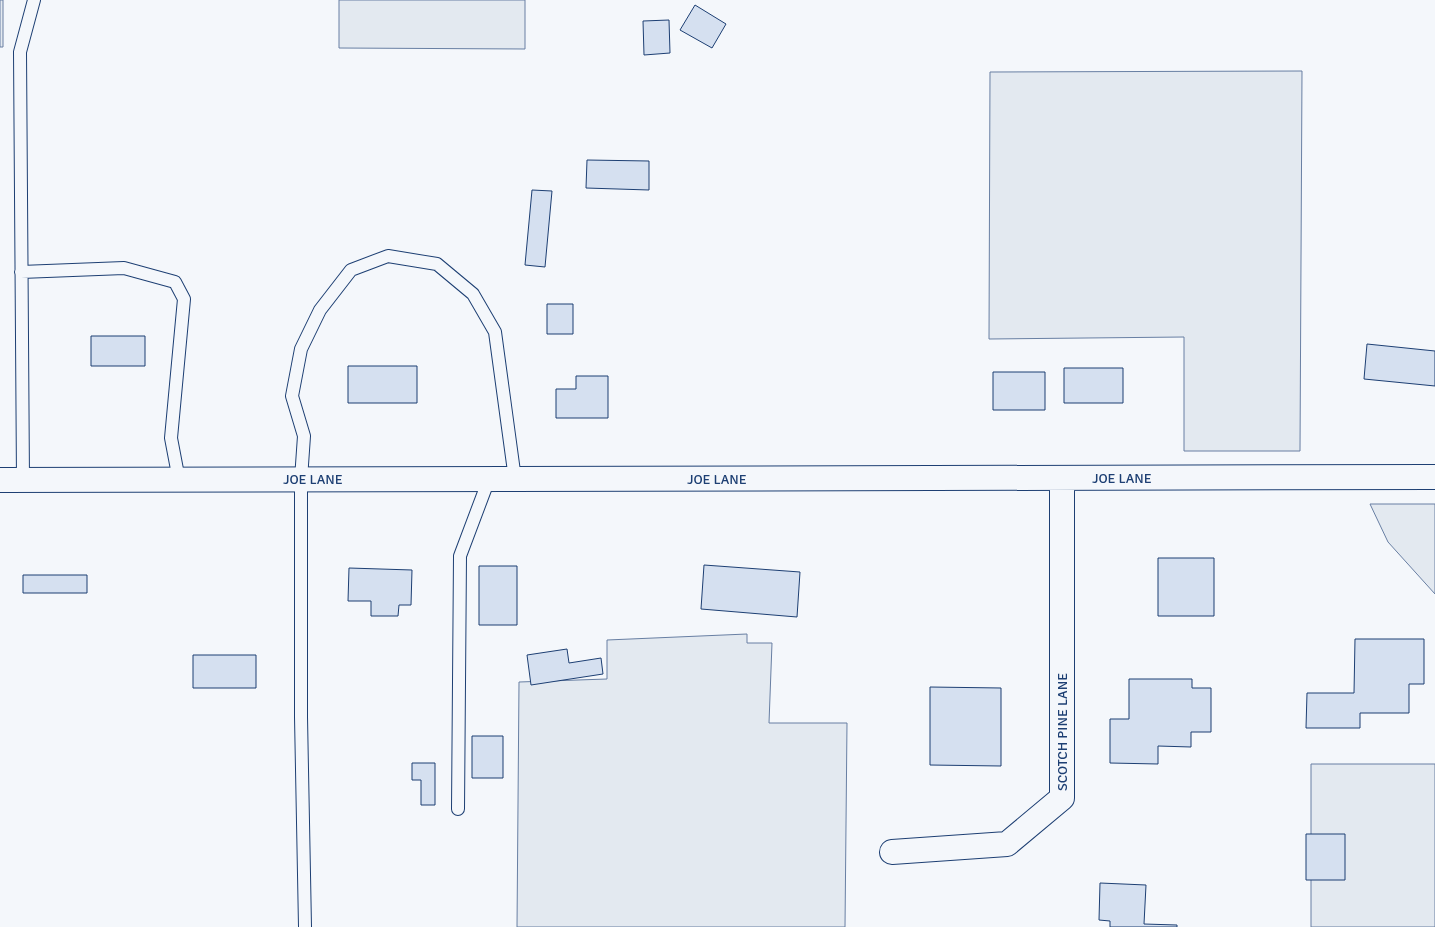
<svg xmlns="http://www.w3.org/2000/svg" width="1435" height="927" font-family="Signika,sans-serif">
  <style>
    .green { fill: #e3e9f0; stroke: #687fa3 }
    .building { fill: #d5e0f0; stroke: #1d3f73 }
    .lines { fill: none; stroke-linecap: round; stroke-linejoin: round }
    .lane-casing { stroke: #1d3f73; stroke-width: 14 }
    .street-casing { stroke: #1d3f73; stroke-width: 26 }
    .lane { stroke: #f4f7fb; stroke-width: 12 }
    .street { stroke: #f4f7fb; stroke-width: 24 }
    .labels { text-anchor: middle; stroke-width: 4; stroke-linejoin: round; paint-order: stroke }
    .street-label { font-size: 14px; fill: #1d3f73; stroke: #f4f7fb }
  </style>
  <rect width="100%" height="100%" fill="#f4f7fb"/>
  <!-- green -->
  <path class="green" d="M0,0H3V47H0Z
    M339,0H525V49L339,48Z
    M1302,71L1300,451H1184V337L989,339L990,72Z
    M1370,504H1435V594L1388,542Z
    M747,634V643H772L769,723H847L845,927H517L519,682L607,679V640Z
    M1311,764H1435V927H1311Z"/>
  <!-- building -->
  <path class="building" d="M695,5L726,24L712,48L680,30Z
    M669,20L670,53L644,55L643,21Z
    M587,160L649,161V190L586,188Z
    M532,190L552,191L545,267L525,265Z
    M547,304H573V334H547Z
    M91,336H145V366H91Z
    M1367,344L1435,351V386L1364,379Z
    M348,366H417V403H348Z
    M1064,368H1123V403H1064Z
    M993,372H1045V410H993Z
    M576,376H608V418H556V389H576Z
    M1158,558H1214V616H1158Z
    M704,565L800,572L797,617L701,609Z
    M479,566H517V625H479Z
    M349,568L412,570L411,605H399L398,616H371V601H348Z
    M23,575H87V593H23Z
    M1355,639H1424V684H1409V713H1360V728H1306L1307,693H1354Z
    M567,649L569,663L601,658L603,674L531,685L527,655Z
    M193,655H256V688H193Z
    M1129,679H1192V688H1211V732H1191V747L1158,746V764L1110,763V719H1129Z
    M930,687L1001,688V766L930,765Z
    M472,736H503V778H472Z
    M412,763H435V805H421V780H412Z
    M1306,834H1345V880H1306Z
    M1100,883L1146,885L1144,924L1177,925V927H1110V921L1099,920Z"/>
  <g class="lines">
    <defs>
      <path id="lane" d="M21,272L124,268L175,282L184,299L171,438L179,480
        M23,480L20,52L34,0
        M458,809L460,556L489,479
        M305,927L301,717V479L304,436L292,396L301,349L320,310L351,270L388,256L437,264L473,294L495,332L515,479"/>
      <path id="street" d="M0,480L1435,477
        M892,852L1007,844L1062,798V478"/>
    </defs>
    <!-- lane casing -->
    <use href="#lane" class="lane-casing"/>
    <!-- street casing -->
    <use href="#street" class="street-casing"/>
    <!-- lane -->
    <use href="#lane" class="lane"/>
    <!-- street -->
    <use href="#street" class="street"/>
  </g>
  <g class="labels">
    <!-- street labels -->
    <g class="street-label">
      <text x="1122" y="483">JOE LANE</text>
      <text x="313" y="484">JOE LANE</text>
      <text x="717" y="484">JOE LANE</text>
      <text transform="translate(1062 732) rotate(-90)" y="5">SCOTCH PINE LANE</text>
    </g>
  </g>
</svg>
